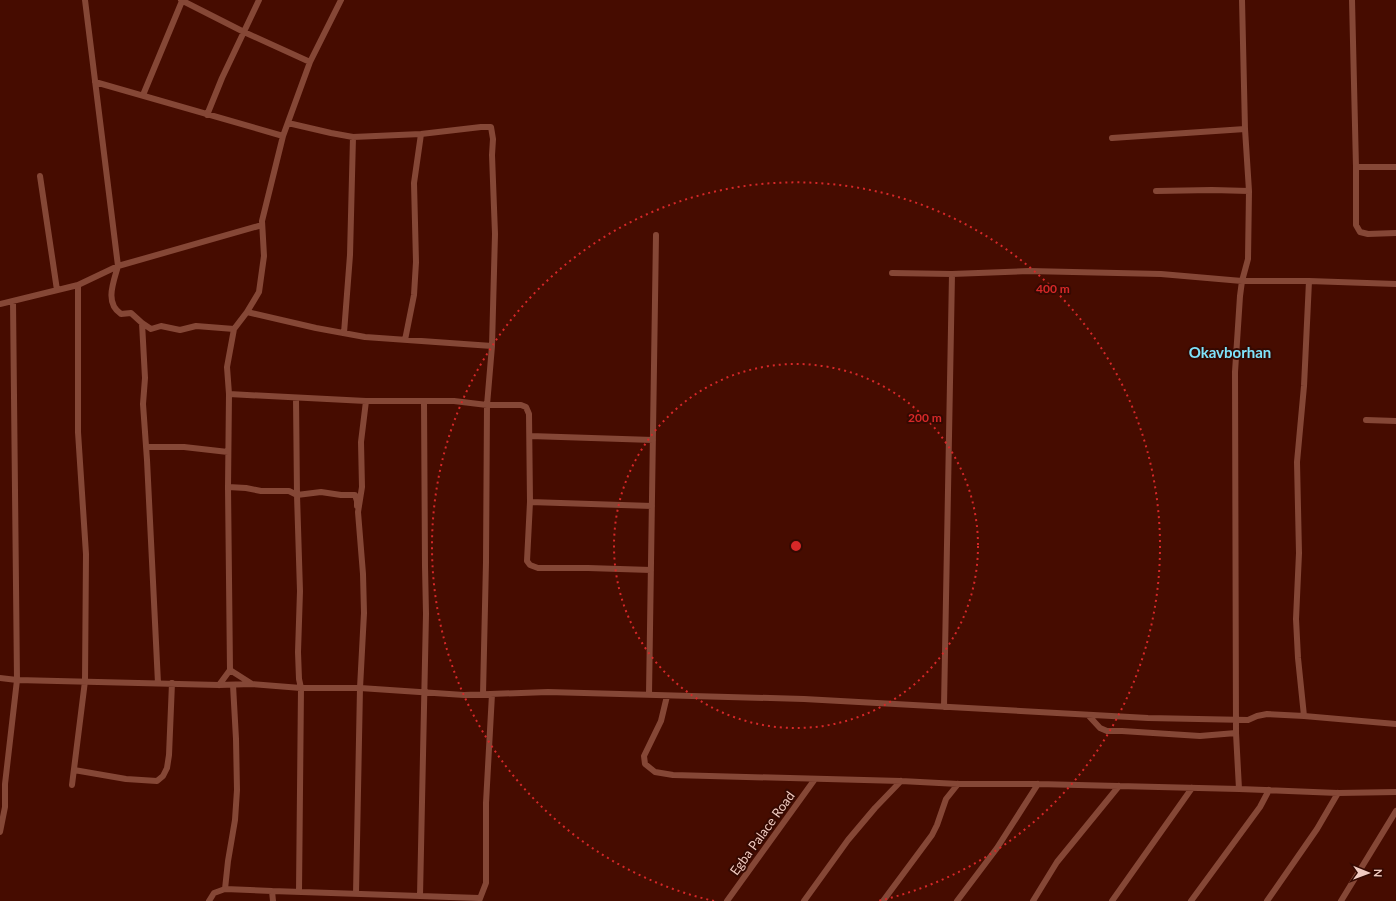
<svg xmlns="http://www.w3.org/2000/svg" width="1396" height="901" font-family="Lato,sans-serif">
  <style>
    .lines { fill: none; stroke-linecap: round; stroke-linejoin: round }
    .minor { stroke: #854736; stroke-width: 6 }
    .ring { fill: none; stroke: #d62828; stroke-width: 2; stroke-dasharray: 2 4 }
    .labels { text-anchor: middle; stroke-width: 4; stroke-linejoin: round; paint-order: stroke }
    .street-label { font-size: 13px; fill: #f1cbc1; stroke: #350901 }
    .quarter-label { font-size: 15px; font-weight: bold; fill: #7ee3fb; stroke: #350901 }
    .centre { fill: #d62828; stroke: #350901; stroke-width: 2 }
    .ring-label { font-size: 12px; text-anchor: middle; font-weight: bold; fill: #d62828; stroke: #350901; stroke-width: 4; stroke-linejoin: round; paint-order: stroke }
  </style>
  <rect width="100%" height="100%" fill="#460c00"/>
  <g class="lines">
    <!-- minor -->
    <path class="minor" d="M85,0L118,266C114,281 104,303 121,314L131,313L142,323L151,329L161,326L180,330L196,326L234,329
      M181,0L244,32L310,62
      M341,0L310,62L283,136L262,221L264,256L259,292L247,312L234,329L227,367L229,394L228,487L230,670L252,684L301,688H360L464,695L548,692L804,699L1148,718L1248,720L1257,716L1267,714L1304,716L1396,724
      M1242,0L1245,129L1249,191L1248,259L1242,281L1240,296L1235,372L1236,733L1239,789L1338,793L1396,792
      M1352,0L1356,167H1396
      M95,82L283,136
      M143,95L182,1
      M207,115L222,78L259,0
      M288,123L331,133L353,137L421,134L481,127H491L493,139L492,155L495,234L492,346L487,405L486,562L483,694
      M1112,138L1245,129
      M1356,167V225L1360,232L1368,234L1396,233
      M40,176L57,290
      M1156,191L1212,190L1249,191
      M892,273L952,274L1029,271L1161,274L1242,281H1309L1304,386L1297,462L1299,553L1296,619L1298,658L1304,716
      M1309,281L1396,284
      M0,304L78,285L118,266L262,225
      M247,312L316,328L365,337L492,346
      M142,323L145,378L143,404L147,460L158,683
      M344,333L350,255L353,137
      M405,340L414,295L416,262L414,183L421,134
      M229,394L366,401H454L487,405H521L526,407L529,414L530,502L527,561L530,565L538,568H588L651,570
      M296,398L297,495L300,591L298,652L299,679L301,688L299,892
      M1366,420L1396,421
      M530,436L653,440
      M146,447H184L228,452
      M228,487L246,488L261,491H289L297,495L321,492L341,495H355L357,501V506
      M530,502L652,506
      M0,678L17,680L219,685L252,684
      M219,685L230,670
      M233,685L236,739L237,790L235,820L228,861L225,889L272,891L273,901
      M649,694L656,235
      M667,696L661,721L644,756L645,764L655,772L673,775L901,781L958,784H1038L1239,789
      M944,707L952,274
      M1088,715L1100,728L1107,731H1122L1200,736L1236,733
      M74,770L126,779L157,781L163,776L167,768L169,755L172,683
      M72,785L85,681L86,554L78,432V285
      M0,832L5,807V784L17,680L13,301
      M272,891L479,898
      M356,894L360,688L364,613L363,574L358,512L362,487L361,442L366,401
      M420,896L426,614L425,566L424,401
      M209,901L214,893L225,889
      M479,901L486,883V803L492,694
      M727,901L815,779
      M804,901L848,840L875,808L901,781
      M883,901L932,835L937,825L946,799L958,784
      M957,901L997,848L1038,784
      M1033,901L1057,862L1119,786
      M1112,901L1192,788
      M1191,901L1260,807L1269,790
      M1267,901L1317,829L1338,793
      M1341,901L1396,811"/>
  </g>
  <!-- distance rings -->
  <g class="ring">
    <circle cx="796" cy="546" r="182"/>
    <path d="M714 901A364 364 0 1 1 878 901"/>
  </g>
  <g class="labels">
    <!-- street labels -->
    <g class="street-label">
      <text transform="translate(762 833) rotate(-54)" y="5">Egba Palace Road</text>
    </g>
    <!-- quarter labels -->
    <g class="quarter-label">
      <text x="1230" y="358">Okavborhan</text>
    </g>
  </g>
  <circle cx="796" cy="546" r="6" class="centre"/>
  <g class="ring-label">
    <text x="1053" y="293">400 m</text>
    <text x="925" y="422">200 m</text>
  </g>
  <!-- north arrow -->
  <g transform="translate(1368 873) rotate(91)" stroke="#350901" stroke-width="3" paint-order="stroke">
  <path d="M0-3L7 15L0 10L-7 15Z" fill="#f1cbc1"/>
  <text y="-6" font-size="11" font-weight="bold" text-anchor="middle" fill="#f1cbc1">N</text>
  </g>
</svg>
